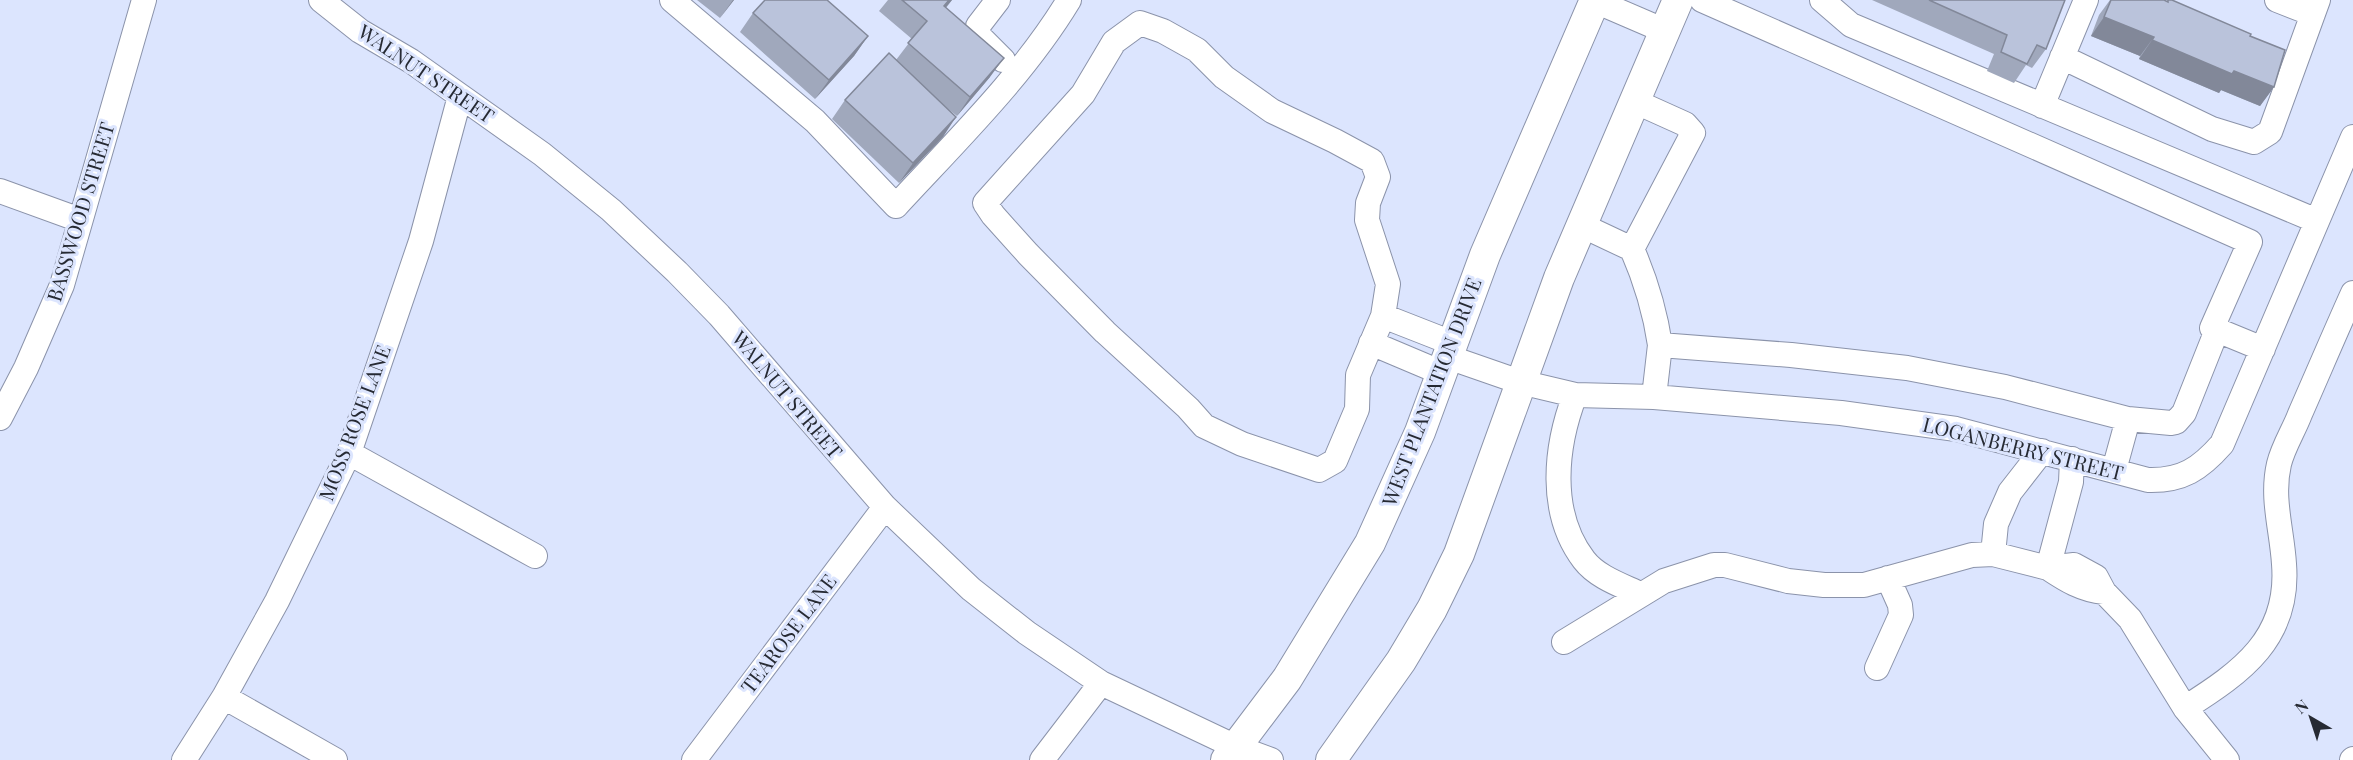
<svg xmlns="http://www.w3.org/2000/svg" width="2353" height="760" font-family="'Playfair Display',serif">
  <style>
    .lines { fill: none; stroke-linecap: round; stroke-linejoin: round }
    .minor-casing { stroke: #8b93aa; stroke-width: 26 }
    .major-casing { stroke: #8b93aa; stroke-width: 32 }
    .minor { stroke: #fff; stroke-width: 24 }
    .major { stroke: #fff; stroke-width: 30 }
    .wall { fill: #a0a8bc }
    .shaded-wall { fill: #828899 }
    .building { fill: #bac3db; stroke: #828899; stroke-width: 1.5 }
    .labels { text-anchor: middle; stroke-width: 6; stroke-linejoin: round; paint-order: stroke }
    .street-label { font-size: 20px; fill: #262a33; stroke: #dce5fe }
  </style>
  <rect width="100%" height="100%" fill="#dce5fe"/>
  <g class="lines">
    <defs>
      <path id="minor" d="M321,0L360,31L411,61L542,154L611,210L677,272L719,315L885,507L971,589L1027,633L1101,683L1236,747L1271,760
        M672,0L815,121L896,206C956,141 1023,76 1069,0
        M998,0L978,26L979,36L1003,60
        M1593,0L1665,31
        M1702,0L2250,242L2212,328L2263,349
        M1822,0L1851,25L2317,221
        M2277,0L2313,14
        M2062,57L2212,129L2254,142L2270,132L2318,0
        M2042,106L2086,0
        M0,191L80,220
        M1581,225L1632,249L1693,133L1685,124L1634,101
        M1632,249C1646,281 1655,311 1660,345
        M1383,316L1358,375L1357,409L1335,461L1319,470L1242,444L1204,426L1188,408L1105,332L1028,254L993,215L985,203L1083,94L1114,42L1140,23L1163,31L1197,50L1224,77L1272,111L1335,141L1372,161L1378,177L1368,203L1367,220L1388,284L1383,316L1452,343
        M1371,343L1442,373
        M1448,357L1520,382L1575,395L1654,397L1841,413L1956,429L2148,480C2182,481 2200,469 2222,444L2353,137
        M1575,395C1555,447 1548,513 1584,560C1597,577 1621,585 1640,594
        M1654,397L1660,345L1791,355L1907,368L2005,387L2128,419L2171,423L2176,422L2184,413L2217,330
        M0,418L26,368L62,285L144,0
        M349,453L535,556
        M2114,470L2128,419
        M1993,554L1996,524L2010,492L2042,451
        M2104,592C2082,590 2066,580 2048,568L2074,565L2096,577L2104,592L2130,619L2185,708L2227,760
        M1564,642L1664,581L1714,565H1725L1788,581L1824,585H1864L1972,555L1993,554L2048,568L2071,482L2072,459
        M1877,668L1901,615L1900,605L1888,578
        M224,697L335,760
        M2185,708C2242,672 2290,638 2284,564C2282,530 2271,498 2279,464C2283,447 2294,430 2300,414C2318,373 2335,333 2353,293
        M184,760L224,697L277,601L349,453L421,241L460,96
        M694,760L885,507
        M1042,760L1101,683
        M2352,760L2353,759"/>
      <path id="major" d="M1226,760L1287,679L1370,543L1420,432L1485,255L1595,0
        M1331,760L1401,661L1432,609L1459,554L1559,278L1678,0"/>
    </defs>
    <!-- minor casing -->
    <use href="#minor" class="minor-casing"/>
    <!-- major casing -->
    <use href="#major" class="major-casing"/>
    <!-- minor -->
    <use href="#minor" class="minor"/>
    <!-- major -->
    <use href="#major" class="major"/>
  </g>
  <!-- wall -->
  <path class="wall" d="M697,0H734L720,18Z
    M888,0H952L946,8L990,77L957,116L942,104L943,137L899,183L832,119L845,100L896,60L912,39L879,11Z
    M1872,0H2065L2046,49L2032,68L2026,65L2014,83L1987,71L1994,54Z
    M2110,0H2164L2167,1L2168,0L2250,36L2274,87L2260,106L2221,90L2219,93L2139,59L2140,56L2091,36L2099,15Z
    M753,13L868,36L854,56L815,99L740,32Z"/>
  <!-- shaded-wall -->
  <path class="shaded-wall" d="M733,0H734L720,18Z
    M949,0H952L930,26L944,6Z
    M2104,17L2154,37L2140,56L2091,36Z
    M868,36L854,56L815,99L829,80Z
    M2152,40L2234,71L2274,87L2260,106L2221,90L2219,93L2139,59Z
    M1004,58L990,77L957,116L970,97Z
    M956,117L943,137L899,183L913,163Z"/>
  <!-- building -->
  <path class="building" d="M765,0H827L868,36L829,80L753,13Z
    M902,0H949L944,6L1004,58L970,97L908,43L927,21Z
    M1929,0H2065L2046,49L2037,45L2027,64L2001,52L2007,35Z
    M2111,0H2164L2168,2V0H2172L2251,34L2250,36L2285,50L2274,87L2234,71L2232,74L2152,40L2154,37L2104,17Z
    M889,53L956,117L913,163L845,100Z"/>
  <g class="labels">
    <!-- street labels -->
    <g class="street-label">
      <text transform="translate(426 74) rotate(34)" y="7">WALNUT STREET</text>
      <text transform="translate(81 212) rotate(-73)" y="7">BASSWOOD STREET</text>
      <text transform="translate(1432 392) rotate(-69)" y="7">WEST PLANTATION DRIVE</text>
      <text transform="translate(787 395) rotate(50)" y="7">WALNUT STREET</text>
      <text transform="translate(355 423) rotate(-69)" y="7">MOSS ROSE LANE</text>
      <text transform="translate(2023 449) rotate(14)" y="7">LOGANBERRY STREET</text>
      <text transform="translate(789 634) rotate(-53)" y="7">TEAROSE LANE</text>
    </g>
  </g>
  <!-- north arrow -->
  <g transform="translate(2311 718) rotate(321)" stroke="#dce5fe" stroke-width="4.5" paint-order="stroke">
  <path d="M0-4.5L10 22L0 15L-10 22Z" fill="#262a33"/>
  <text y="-9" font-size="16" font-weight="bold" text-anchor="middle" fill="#262a33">N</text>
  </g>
</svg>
